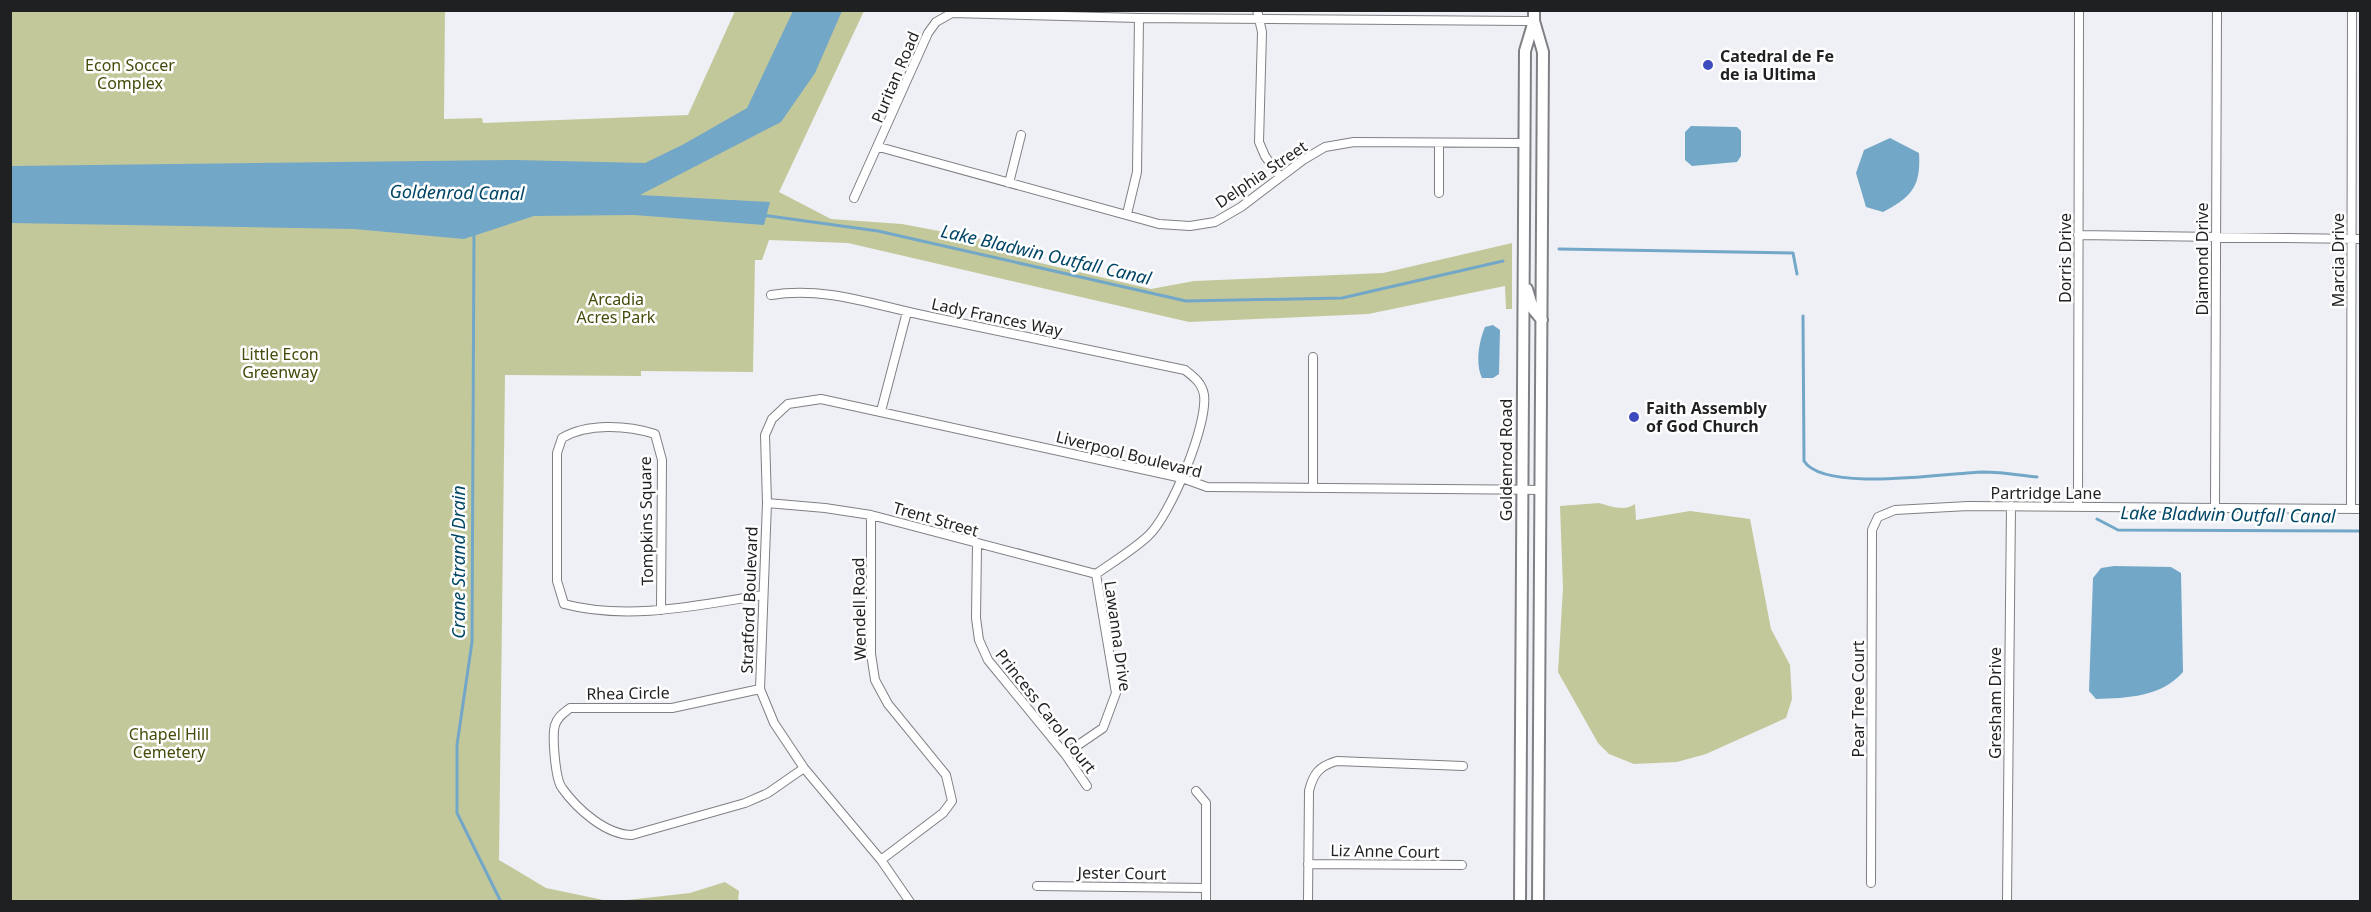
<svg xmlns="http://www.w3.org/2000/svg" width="2371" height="912" font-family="'Noto Sans',sans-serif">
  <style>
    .green { fill: #c3c89b }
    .water { fill: #73a7c7 }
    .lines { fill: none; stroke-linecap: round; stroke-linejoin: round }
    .stream { stroke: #73a7c7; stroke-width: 3 }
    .street-casing { stroke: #7f8084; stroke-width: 10 }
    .secondary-casing { stroke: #7f8084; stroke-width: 14 }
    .street { stroke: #fff; stroke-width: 8 }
    .secondary { stroke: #fff; stroke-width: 10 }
    .poi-dot { fill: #3d4bbf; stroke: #fefeff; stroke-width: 2 }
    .labels { text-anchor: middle; stroke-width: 5; stroke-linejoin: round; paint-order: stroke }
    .poi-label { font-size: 16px; font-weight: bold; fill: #1f2021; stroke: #fefeff; text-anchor: start }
    .park-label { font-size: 16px; fill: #474a09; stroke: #fefeff }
    .street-label { font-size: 16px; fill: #1f2021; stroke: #fefeff }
    .water-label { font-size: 18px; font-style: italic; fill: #004666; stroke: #fefeff }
  </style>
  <rect width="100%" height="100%" fill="#eff0f5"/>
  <!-- green -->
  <path class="green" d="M10,11H445L444,119L482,118L483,123L688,115L735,11H864L779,192L831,219L902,224L981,239L1032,261L1151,289L1194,281L1383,273L1512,243V309H1506L1505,286L1368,314L1189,322L848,243L769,240L762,260H755L753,372L641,371V376L505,375L499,860L546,888L608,901H11Z
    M1599,503C1610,506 1625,512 1635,504L1636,520L1690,511L1750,519L1771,629L1790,665L1792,699L1786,718L1706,754L1677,762L1634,764L1609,754L1598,743L1558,672L1563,588L1560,506Z
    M725,882L739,891L738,901H618L690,893Z"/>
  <!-- water -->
  <path class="water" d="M793,11H842L815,73L781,122L640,195L770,202L764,225L634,215L534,216L464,239L354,229L11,223V166L515,160L645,163L684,144L747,108Z
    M1691,126L1737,127L1741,131V156L1737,162L1692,166L1685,160V132Z
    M1890,138L1919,153C1921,186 1912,197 1883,212L1866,207L1856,173L1864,150Z
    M1493,325L1500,330L1499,374L1493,378H1482C1475,364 1479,341 1485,327Z
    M2114,566L2171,567L2181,573L2183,672C2161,697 2128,698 2096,699L2089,691L2093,578L2101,568Z"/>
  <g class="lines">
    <!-- stream -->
    <path class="stream" d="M762,215L878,231L1186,301L1342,298L1503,261
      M474,232L472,642L457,745V813L501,902
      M1559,249L1793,253L1797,274
      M1803,316L1804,461C1824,493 1948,473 1982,472C2000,472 2019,475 2037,477
      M2097,519L2118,530L2360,531"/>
    <defs>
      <path id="street" d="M1257,10L1262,32L1259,142L1265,156L1280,177
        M879,147L1159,224L1190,226L1215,222L1241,207L1303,160L1325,147L1354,142L1524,143
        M1009,183L1021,135
        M1439,193V143
        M854,198L928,33L936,22L952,13L1139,18L1534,21
        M1127,214L1137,172L1139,18
        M2078,235L2360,239
        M771,295C825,286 874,305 927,316C1013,334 1099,352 1185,370C1194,377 1202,383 1204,395C1208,425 1170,516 1148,536C1133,550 1113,562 1096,574L1116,693L1103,728L1065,754
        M1313,357V487
        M881,411L907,312
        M767,503L825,508L871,515L1096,574
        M2078,506L2079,10
        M2215,508L2217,10
        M2351,509L2352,10
        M871,515V654L875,680L888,704L946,775L952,801L943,813L881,860
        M977,545L976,618L979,640L988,660L1065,754L1087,786
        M661,610L662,460L655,434C627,425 587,423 562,438L557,453V581L564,604C628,621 699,605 763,595
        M760,689L672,708H570C564,713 558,716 555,725C552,735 555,779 562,788C577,809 606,835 632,835L745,803L768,793L804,768
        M1196,791L1206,803V902
        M1308,864L1462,865
        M1871,883L1872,530L1878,517L1895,510L1968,506L2360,509
        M1037,886L1206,888
        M910,902L881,860L804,768L774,723L760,689L767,503L765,435L772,419L788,404L821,399L1182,478L1207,487L1541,490
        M1308,902L1309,791C1313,774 1319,766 1337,761L1463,766
        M2007,902L2011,506"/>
      <path id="secondary" d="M1534,21L1543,52L1538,902
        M1527,289L1533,309L1542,320
        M1520,902L1525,51L1534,21V10"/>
    </defs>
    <!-- street casing -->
    <use href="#street" class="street-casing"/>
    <!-- secondary casing -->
    <use href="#secondary" class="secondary-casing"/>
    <!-- street -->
    <use href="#street" class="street"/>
    <!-- secondary -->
    <use href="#secondary" class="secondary"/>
  </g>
  <!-- markers -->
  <g class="poi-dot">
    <circle cx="1708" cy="65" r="6"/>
    <circle cx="1634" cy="417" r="6"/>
  </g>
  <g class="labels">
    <!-- poi labels -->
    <g class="poi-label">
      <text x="1720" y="62">Catedral de Fe<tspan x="1720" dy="18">de ia Ultima</tspan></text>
      <text x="1646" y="414">Faith Assembly<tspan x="1646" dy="18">of God Church</tspan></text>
    </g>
    <!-- park labels -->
    <g class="park-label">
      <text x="130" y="71">Econ Soccer<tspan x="130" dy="18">Complex</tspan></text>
      <text x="616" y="305">Arcadia<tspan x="616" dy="18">Acres Park</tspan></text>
      <text x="280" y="360">Little Econ<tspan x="280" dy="18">Greenway</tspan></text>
      <text x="169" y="740">Chapel Hill<tspan x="169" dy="18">Cemetery</tspan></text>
    </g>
    <!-- street labels -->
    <g class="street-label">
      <text transform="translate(895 77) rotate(-67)" y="6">Puritan Road</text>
      <text transform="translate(1261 174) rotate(-34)" y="6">Delphia Street</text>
      <text transform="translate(2065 258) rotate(-90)" y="6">Dorris Drive</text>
      <text transform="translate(2202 259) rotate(-90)" y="6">Diamond Drive</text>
      <text transform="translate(2338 260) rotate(-90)" y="6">Marcia Drive</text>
      <text transform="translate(997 317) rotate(12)" y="6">Lady Frances Way</text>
      <text transform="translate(1129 454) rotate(14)" y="6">Liverpool Boulevard</text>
      <text transform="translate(1506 460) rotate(-90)" y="6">Goldenrod Road</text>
      <text x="2046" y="499">Partridge Lane</text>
      <text transform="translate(936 519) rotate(16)" y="6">Trent Street</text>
      <text transform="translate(646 521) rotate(-91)" y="6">Tompkins Square</text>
      <text transform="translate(749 600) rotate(-88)" y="6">Stratford Boulevard</text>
      <text transform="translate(859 609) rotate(-91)" y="6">Wendell Road</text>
      <text transform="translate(1118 636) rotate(82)" y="6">Lawanna Drive</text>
      <text transform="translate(628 693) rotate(-1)" y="6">Rhea Circle</text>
      <text transform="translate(1858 699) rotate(-90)" y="6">Pear Tree Court</text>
      <text transform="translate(1995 703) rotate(-90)" y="6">Gresham Drive</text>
      <text transform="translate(1046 711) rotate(52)" y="6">Princess Carol Court</text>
      <text transform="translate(1385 851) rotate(1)" y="6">Liz Anne Court</text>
      <text transform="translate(1122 873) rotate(1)" y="6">Jester Court</text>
    </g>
    <!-- water labels -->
    <g class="water-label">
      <text transform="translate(457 193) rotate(1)" y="6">Goldenrod Canal</text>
      <text transform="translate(1046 255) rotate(13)" y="6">Lake Bladwin Outfall Canal</text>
      <text transform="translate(2228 515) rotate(1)" y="6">Lake Bladwin Outfall Canal</text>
      <text transform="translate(459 562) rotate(-90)" y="6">Crane Strand Drain</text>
    </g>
  </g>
  <!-- border -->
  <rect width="2371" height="912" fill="none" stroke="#1f2021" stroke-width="24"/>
</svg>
